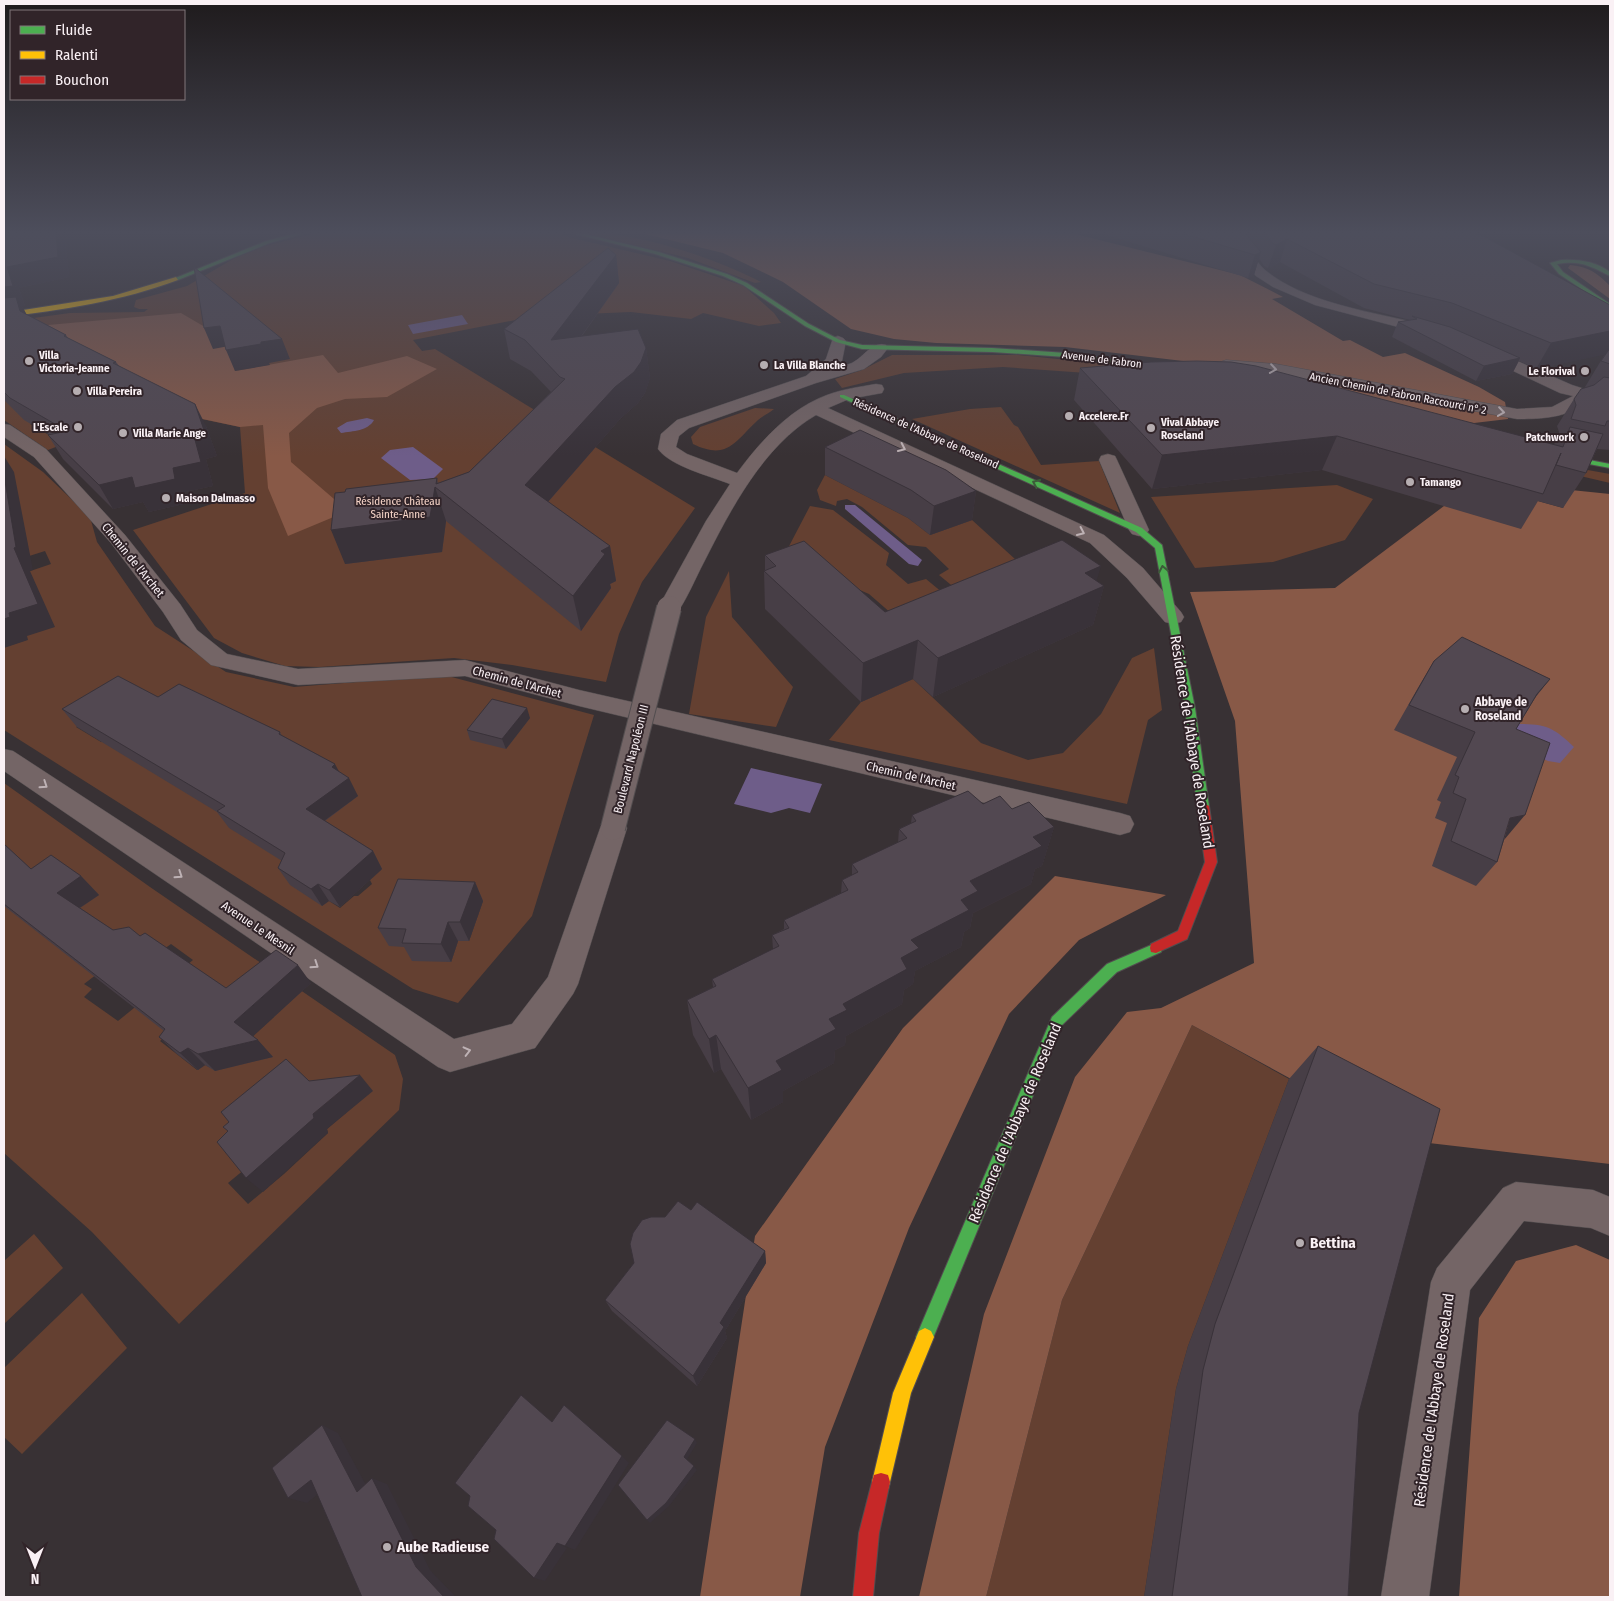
<svg xmlns="http://www.w3.org/2000/svg" width="1614" height="1601" font-family="'Fira Sans Condensed',sans-serif">
  <style>
    .green { fill: #644031; fill-rule: evenodd }
    .forest { fill: #885947 }
    .water { fill: #6e5d89 }
    .lines { fill: none; stroke-linecap: round; stroke-linejoin: round }
    .street-casing { stroke: #524d4f; stroke-width: 1 }
    .fast-casing { stroke: #524d4f; stroke-width: 2 }
    .slow-casing { stroke: #524d4f; stroke-width: 2 }
    .jam-casing { stroke: #524d4f; stroke-width: 2 }
    .street { fill: #746566; fill-rule: evenodd }
    .fast { fill: #4caf50; fill-rule: evenodd }
    .slow { fill: #ffc107; fill-rule: evenodd }
    .jam { fill: #c62828; fill-rule: evenodd }
    .street-bridge-casing { stroke: #524d4f; stroke-width: 26; stroke-linecap: butt }
    .street-bridge { stroke: #746566; stroke-width: 24 }
    .wall { fill: #473e46 }
    .shaded-wall { fill: #393239 }
    .building { fill: #524851; stroke: #393239 }
    .oneway { stroke: #beb2b5 }
    .oneway2 { stroke: #3c5c39 }
    .poi-dot { fill: #b6aeb1; stroke: #312429; stroke-width: 2 }
    .labels { text-anchor: middle; stroke-width: 4; stroke-linejoin: round; paint-order: stroke }
    .far-poi-label { font-size: 11px; font-weight: bold; fill: #faf1f5; stroke: #312429; text-anchor: start }
    .far-street-label { font-size: 11px; fill: #faf1f5; stroke: #312429 }
    .far-park-label { font-size: 11px; fill: #f8d6c9; stroke: #312429 }
    .street-label { font-size: 12px; fill: #faf1f5; stroke: #312429 }
    .poi-label { font-size: 12px; font-weight: bold; fill: #faf1f5; stroke: #312429; text-anchor: start }
    .near-street-label { font-size: 15px; fill: #faf1f5; stroke: #312429 }
    .near-poi-label { font-size: 15px; font-weight: bold; fill: #faf1f5; stroke: #312429; text-anchor: start }
  </style>
  <rect width="100%" height="100%" fill="#383134"/>
  <!-- green -->
  <path class="green" d="M320,232H555L572,238L670,261L744,286L774,313L781,323L759,326L703,313L691,319L631,312L536,316L413,340L422,351L435,349L695,508L642,582L619,634L606,682L512,665L454,658L319,667L285,666L242,653L214,638L133,530L245,493L240,427L153,409L48,450L4,420V322L70,313L144,312L148,309H139L134,307L136,300L187,286L233,259L265,246ZM109,422L59,441L30,424Z
    M582,232C636,232 713,257 761,282L755,283L688,258Z
    M892,355H1018L1127,366L1554,464L1610,474V483L1270,403L1101,374L1003,367L904,373L842,388L835,379L862,370Z
    M1001,407L1014,425L1018,427L1041,465L1099,461L1120,513L912,419L970,409Z
    M755,408L774,409C769,413 763,416 758,420C735,441 728,461 693,444L691,437L700,427Z
    M4,444L43,472L90,517L97,542L155,626L226,672L294,687L444,675L594,715L532,916L458,1003L413,989L4,730V580L51,564L45,551L4,564ZM131,694L116,733L101,742L76,727ZM382,869L370,880L372,884L358,896H354L340,908L329,901ZM483,901L469,941H458L451,962L417,948Z
    M825,475L908,518L930,535L972,520L1027,570L956,589L939,575L949,569L926,547L908,545L862,507L847,499L837,501L836,506L820,500L817,490Z
    M1337,485L1373,499L1345,540L1273,562L1195,568L1151,497Z
    M810,506L833,510L889,553L886,565L908,584L926,579L943,593L892,614L869,594L841,582L787,550Z
    M729,571L732,617L793,687L776,727L689,714L706,617Z
    M1154,648L1162,710L1148,720L1127,804L829,740L861,702L913,679L981,743L1028,760L1063,753L1101,714L1132,658Z
    M4,783L150,887L395,1055L403,1079L399,1110L179,1324L92,1232L4,1153ZM171,944L193,960L118,1021L84,997L92,989L84,984L131,948L157,954ZM198,1007L274,1016V1017L250,1039L228,1066L215,1070L205,1065L197,1070L160,1041ZM347,1112L327,1129L328,1133L284,1174L248,1204L228,1183L245,1169Z
    M1192,1025L1289,1079L1188,1346L1176,1389L1144,1597H986L1062,1300Z
    M34,1234L63,1268L4,1324V1261Z
    M82,1293L127,1348L22,1454L4,1437V1368Z"/>
  <!-- forest -->
  <path class="forest" d="M637,232H1067L1240,275L1283,297L1272,299L1343,341L1350,340L1383,357L1405,353L1479,387L1505,402L1508,419L1474,423L1452,421L1200,363L1065,347L936,343L894,339L851,329L783,282L723,253Z
    M1570,265C1587,266 1598,273 1610,286V299L1568,268Z
    M181,313L210,330L229,346L235,371L323,355L338,373L407,356L437,369L387,397L345,399L317,408L289,433L291,462L348,511L288,536L268,488L263,425L240,427L184,415L26,327Z
    M1571,490L1610,494V1164L1403,1140L1192,1025L1062,1300L986,1597H919L984,1314L1075,1077L1127,1012L1161,1008L1254,963L1235,721L1190,592L1335,588L1444,506L1534,500L1563,508Z
    M1055,876L1166,895L1079,940L1009,1014L909,1228L825,1447L800,1597H700L755,1236L903,1028Z
    M1576,1245L1610,1260V1597H1459L1479,1318L1516,1261Z"/>
  <!-- water -->
  <path class="water" d="M462,315L468,324L413,334L408,325Z
    M367,418L374,420C368,431 353,431 341,433L337,428L347,422Z
    M413,447L443,469L433,479L410,480L381,458L390,450Z
    M845,505H855L922,560L918,566L909,564L845,509Z
    M1519,724C1547,724 1554,728 1574,747L1560,763L1548,761L1524,750L1511,733Z
    M751,768L822,784L810,813L789,808L771,813L734,804Z"/>
  <g class="lines">
    <defs>
      <path id="street" d="M1227,232H1239C1247,245 1254,260 1265,270C1310,307 1386,313 1441,329L1444,332L1441,335L1436,337L1315,305L1273,287L1256,276L1248,267Z
        M838,336L843,338L846,341L842,361L836,367C841,366 847,365 852,363C864,357 872,341 886,345L888,348L881,357L864,369L816,383L689,428L679,436L676,447L687,454L737,473C760,442 789,409 827,395C843,389 859,387 876,384L882,385L884,389L882,393L849,399L828,408L1104,535L1143,568L1181,612L1184,617L1181,622L1173,624L1165,622L1127,578L1090,543L816,415C763,446 731,509 704,562C695,579 688,597 677,613L669,615L661,613L658,608L706,521L730,484C710,476 670,466 658,449L661,434L677,420L806,376L826,359L833,338Z
        M1483,346L1572,385L1610,397V407L1588,401C1569,418 1541,419 1517,419L1276,374L1226,370L1220,368L1218,365L1220,362L1226,360L1276,364L1517,409L1552,407L1573,396L1560,393L1477,354L1475,351L1477,348Z
        M4,424L10,425L46,449L125,535L180,604L197,630L227,654L298,669L465,660L579,690L1120,813L1130,816L1134,824L1130,832L1120,835L579,706L465,676L298,685L211,665L181,640L163,612L111,543L34,457L4,437Z
        M1108,454L1115,456L1117,460L1149,530L1146,534L1139,536L1132,534L1129,530L1099,460L1101,456Z
        M4,749L13,751L454,1039L512,1024L548,977L603,820L613,817L623,820L627,828L578,984L573,994L535,1048L450,1072L438,1067L4,771Z
        M1516,1182L1593,1190L1610,1197V1236L1591,1228L1524,1221L1470,1290L1429,1597H1381L1431,1282L1437,1268L1503,1188Z"/>
      <path id="fast" d="M300,232H309L270,243L178,280L173,279L266,241Z
        M568,232H577L659,252L727,274L747,283L809,324L840,340L862,345L992,348L1066,353L1177,368L1180,370L1177,372L1066,357L992,352L862,349L836,342L805,326L743,285L723,276L655,254Z
        M1561,260C1578,259 1595,261 1610,272V276C1590,266 1580,260 1557,264L1563,272L1610,304V308L1559,274L1550,263Z
        M840,395H844L1142,528L1162,545L1195,708L1209,806L1207,809H1199L1197,806L1185,708L1155,548L1136,532L840,397Z
        M1552,453L1610,464V468L1552,457Z
        M1156,943L1161,944L1162,948L1161,952L1117,972L1062,1025L931,1343L925,1346L919,1343L916,1337L1052,1017L1107,964Z"/>
      <path id="slow" d="M176,277L178,280C122,301 63,310 4,317V313L113,296Z
        M925,1328L931,1331L934,1337L911,1393L890,1482L888,1489L881,1491L874,1489L872,1482L893,1393L919,1331Z"/>
      <path id="jam" d="M1203,802L1209,806L1217,862L1187,939L1156,953L1151,952L1150,948L1151,944L1178,931L1205,862L1197,806Z
        M881,1473L888,1475L890,1482L879,1533L873,1597H853L859,1533L872,1482L874,1475Z"/>
    </defs>
    <!-- street casing -->
    <use href="#street" class="street-casing"/>
    <!-- fast casing -->
    <use href="#fast" class="fast-casing"/>
    <!-- slow casing -->
    <use href="#slow" class="slow-casing"/>
    <!-- jam casing -->
    <use href="#jam" class="jam-casing"/>
    <!-- street -->
    <use href="#street" class="street"/>
    <!-- fast -->
    <use href="#fast" class="fast"/>
    <!-- slow -->
    <use href="#slow" class="slow"/>
    <!-- jam -->
    <use href="#jam" class="jam"/>
    <defs>
      <path id="street-bridge" d="M613,828L669,608"/>
    </defs>
    <!-- street-bridge casing -->
    <use href="#street-bridge" class="street-bridge-casing"/>
    <!-- street-bridge -->
    <use href="#street-bridge" class="street-bridge"/>
  </g>
  <!-- wall -->
  <path class="wall" d="M4,232L65,238L69,277L19,288L25,306H22L26,314L66,335L68,338L116,362L119,366L206,426L217,456L206,459L213,486L185,492L188,503L149,512L143,502L113,509L63,459L48,435H50L24,420L4,400Z
    M1097,232H1471L1610,305V450L1597,449L1586,473L1563,508L1538,501L1521,529L1322,470L1152,489L1074,400L1080,368L1554,445L1559,432L1557,426L1574,399L1586,387H1585L1605,354L1536,369L1519,361L1512,374L1476,381L1392,337L1398,322L1410,320L1364,308L1280,262L1268,268L1264,266L1259,258L1254,275L1248,278Z
    M616,255L619,283L582,336L646,348L650,378L645,393L638,403L620,419L548,502L610,546L616,581L610,584L611,588L581,631L446,521L442,552L345,564L437,478L438,483L469,472L551,392L531,371L510,359L504,329Z
    M825,447L976,491L972,520L930,535L908,518L825,475Z
    M765,555L885,612L1097,581L1104,586L1093,625L933,697L913,679L861,702L765,609L764,571L765,570Z
    M1434,661L1550,679L1535,698L1516,729L1504,840L1497,862L1476,886L1432,866L1447,823L1435,818L1441,802L1437,800L1457,757L1394,730L1419,686Z
    M158,697L280,732L282,736L339,772L358,796L325,821L373,851L382,869L340,907L329,901L322,906L290,885L278,868L282,861L229,828L217,812L77,727L62,709Z
    M530,718L506,749L470,740L467,730Z
    M983,804L1012,809L1054,827L1042,866L1035,869L1031,884L973,913L970,928L964,932L961,947L915,971L913,984L904,990L902,1004L846,1036L845,1045L835,1050L834,1063L783,1091V1102L751,1120L721,1069L714,1073L693,1035L687,1000L713,987L712,979L773,950L772,935L784,929V920L841,893L842,880L852,875V864L898,843L899,829L911,823L912,815Z
    M4,844L31,869L81,876L99,895L80,908L113,930L140,936L226,988L311,983L253,1036L273,1057L215,1071L205,1065L198,1070L177,1054L159,1037L164,1031L4,906Z
    M475,882L483,901L469,941H458L451,962L412,961L404,947L389,946L378,928Z
    M1318,1046L1359,1413L1348,1597H1144L1176,1389L1188,1346L1289,1079Z
    M691,1210L765,1251L766,1263L725,1331L727,1338L697,1386L612,1311L605,1300L634,1263Z"/>
  <!-- shaded-wall -->
  <path class="shaded-wall" d="M56,232H62L65,238L69,277L19,288L25,306H22L28,317L4,310V287L7,267Z
    M1287,239L1280,262L1268,268L1276,245Z
    M1261,252L1254,275L1248,278L1255,255Z
    M616,255L619,283L557,370L551,340Z
    M220,326L229,346L213,349L204,328Z
    M1610,331V350L1608,354L1536,369L1551,343Z
    M282,339L290,359L269,363L270,365L235,371L226,350L261,342Z
    M646,348L650,378L645,393L638,403L620,419L533,519L525,485Z
    M1520,358L1512,374L1476,381L1484,366Z
    M195,404L206,426L217,456L206,459L213,486L185,492L188,503L149,512L143,502L113,509L99,485L173,468L194,436Z
    M1337,436L1322,470L1152,489L1162,455Z
    M4,456L14,472L33,570L30,571L55,627L27,636L28,640L4,648V619L9,613L14,548L4,475Z
    M435,487L446,521L442,552L345,564L331,530Z
    M976,491L972,520L930,535L934,506Z
    M610,546L616,581L610,584L611,588L581,631L573,596L601,551Z
    M1101,566L1094,590L1104,586L1093,625L933,697L938,658L1085,573Z
    M918,640L913,679L861,702L863,663Z
    M527,708L530,718L506,749L502,739Z
    M335,764L344,781L349,778L358,796L317,826L306,809L332,767Z
    M1525,815L1504,840L1510,818Z
    M1054,827L1042,866L1035,869L1031,884L973,913L970,928L964,932L961,947L915,971L913,984L904,990L902,1004L846,1036L845,1045L835,1050L834,1063L783,1091V1102L751,1120L748,1088L776,1061L829,1019L843,1004L901,958L911,940L961,900L970,881L1033,837Z
    M373,851L382,869L340,907L329,890Z
    M81,876L99,895L75,911L57,893Z
    M475,882L483,901L469,941L460,922Z
    M318,884L329,901L322,906L311,889Z
    M448,922L458,941L451,962L441,944Z
    M298,965L311,983L250,1039L234,1022Z
    M716,1035L721,1069L714,1073L709,1039Z
    M258,1040L273,1057L215,1071L198,1054Z
    M188,1048L205,1065L198,1070L180,1053Z
    M360,1075L373,1091L327,1129L328,1133L263,1192L246,1178L313,1114Z
    M765,1251L766,1263L725,1331L727,1338L697,1386L693,1376L720,1323Z
    M322,1425L338,1433L373,1498L357,1492Z
    M695,1439L697,1443L686,1461L684,1457Z
    M622,1456L629,1463L575,1550L565,1546Z
    M694,1466L697,1470L669,1506L650,1523L647,1520Z
    M372,1478L387,1484L430,1570L456,1597H444L416,1567Z
    M311,1480L328,1486L307,1503L288,1498Z
    M557,1543L567,1548L545,1581L534,1578Z"/>
  <!-- building -->
  <path class="building" d="M4,232H56L58,257L7,267L13,286L4,287Z
    M1177,232H1245L1248,237L1261,252L1255,255Z
    M1264,232H1471L1485,237L1610,305V331L1551,343L1452,303L1374,284L1287,239L1276,245L1272,243Z
    M608,248L616,255L551,340L638,329L646,348L641,362L634,372L615,387L525,485L610,546L601,551L605,554L573,596L435,487L430,517L331,530L335,493L345,492L346,489L437,478L436,484L469,472L565,379L560,377L525,340L504,329Z
    M194,267L282,339L261,342V344L226,350L220,326L204,328Z
    M16,297L20,311L66,335L64,336L116,362L113,363L195,404L205,433L194,436L201,462L173,468L175,479L135,488L132,477L99,485L48,435L67,431L10,398L4,392V298Z
    M1412,316L1450,327L1520,358L1484,366L1398,322L1417,319Z
    M1610,348V364L1601,361Z
    M1197,361L1231,362L1256,366L1563,447L1570,427L1603,434L1586,473L1556,465L1561,453L1543,494L1337,436L1162,455L1080,368L1151,362Z
    M1604,377L1610,378V421H1607L1605,426L1571,419L1576,405L1574,399L1581,389L1594,385Z
    M860,430L946,470L976,491L934,506L911,490L825,447Z
    M4,475L16,547L14,548L38,604L9,613L10,617L4,619Z
    M1062,540L1101,566L1085,573L1104,586L938,658L918,640L863,663L764,571L776,566L765,555L804,541L885,612Z
    M1462,637L1550,679L1537,694L1516,729L1550,743L1525,815L1510,818L1497,862L1451,841L1466,799L1453,793L1459,777L1455,775L1475,732L1409,705L1434,661Z
    M118,676L158,697L179,684L280,732L279,734L335,764L332,767L349,778L306,809L373,851L329,890L318,884L311,889L278,868L285,853L217,811L225,806L62,709Z
    M492,699L527,708L502,739L467,730Z
    M968,791L983,804L1000,796L1012,809L1029,802L1054,827L1033,837L1042,846L970,881L978,891L961,900L969,910L911,940L919,948L901,958L907,969L843,1004L847,1010L829,1019L836,1029L776,1061L782,1070L748,1088L716,1035L709,1039L687,1000L716,986L712,979L779,946L772,935L789,928L784,920L848,890L842,880L858,872L852,864L907,838L899,829L916,821L912,815Z
    M4,844L31,869L51,855L81,876L57,893L113,930L129,927L140,936L145,933L226,988L276,950L298,965L234,1022L258,1040L198,1054L188,1048L180,1053L159,1037L165,1029L4,904Z
    M398,879L475,882L460,922H448L441,944L402,943L406,929L378,928Z
    M1318,1046L1440,1109L1359,1413L1348,1597H1172L1203,1370L1215,1324Z
    M286,1059L309,1081L360,1075L313,1114L314,1118L246,1178L217,1142L228,1131L223,1127L229,1122L221,1112Z
    M678,1201L691,1210L697,1202L765,1251L720,1323L724,1327L693,1376L605,1300L634,1263L630,1244L633,1233L642,1220L651,1217H665Z
    M521,1395L552,1422L564,1405L622,1456L565,1546L557,1543L534,1578L494,1539L496,1530L468,1506L470,1496L455,1483Z
    M667,1420L695,1439L684,1457L694,1466L666,1503L647,1520L618,1485Z
    M322,1425L357,1492L372,1478L416,1567L444,1597H362L311,1480L288,1498L272,1468Z"/>
  <!-- one-way arrows -->
  <defs><path id="oneway-chevron" d="M-2-3.5L2.5 0L-2 3.5" fill="none" stroke-width="1.6" stroke-linecap="round" stroke-linejoin="round" transform="scale(1.25)"/></defs>
  <g class="oneway">
    <use href="#oneway-chevron" transform="translate(1273 369) rotate(8)"/>
    <use href="#oneway-chevron" transform="translate(1501 412) rotate(8)"/>
    <use href="#oneway-chevron" transform="translate(902 448) rotate(25)"/>
    <use href="#oneway-chevron" transform="translate(1081 532) rotate(25)"/>
    <use href="#oneway-chevron" transform="translate(44 785) rotate(34)"/>
    <use href="#oneway-chevron" transform="translate(179 875) rotate(34)"/>
    <use href="#oneway-chevron" transform="translate(315 965) rotate(34)"/>
    <use href="#oneway-chevron" transform="translate(467 1051) rotate(-14)"/>
  </g>
  <g class="oneway2">
    <use href="#oneway-chevron" transform="translate(1036 483) rotate(-156)"/>
    <use href="#oneway-chevron" transform="translate(1163 569) rotate(-101)"/>
  </g>
  <!-- sky -->
  <linearGradient id="sky" x2="0" y2="1"><stop stop-color="#1f1b1d"/><stop offset="0.51" stop-color="#4d4e5c"/><stop offset="1" stop-color="#4d4e5c" stop-opacity="0"/></linearGradient>
  <rect width="1614" height="456" fill="url(#sky)"/>
  <!-- markers -->
  <g class="poi-dot">
    <circle cx="29" cy="361" r="5"/>
    <circle cx="764" cy="365" r="5"/>
    <circle cx="1585" cy="371" r="5"/>
    <circle cx="77" cy="391" r="5"/>
    <circle cx="1069" cy="416" r="5"/>
    <circle cx="78" cy="427" r="5"/>
    <circle cx="1151" cy="428" r="5"/>
    <circle cx="123" cy="433" r="5"/>
    <circle cx="1584" cy="437" r="5"/>
    <circle cx="1410" cy="482" r="5"/>
    <circle cx="166" cy="498" r="5"/>
    <circle cx="1465" cy="709" r="5"/>
    <circle cx="1300" cy="1243" r="5"/>
    <circle cx="387" cy="1547" r="5"/>
  </g>
  <g class="labels">
    <!-- far-poi labels -->
    <g class="far-poi-label">
      <text x="39" y="359">Villa<tspan x="39" dy="13">Victoria-Jeanne</tspan></text>
      <text x="774" y="369">La Villa Blanche</text>
      <text x="1575" y="375" text-anchor="end">Le Florival</text>
      <text x="87" y="395">Villa Pereira</text>
      <text x="1079" y="420">Accelere.Fr</text>
      <text x="1161" y="426">Vival Abbaye<tspan x="1161" dy="13">Roseland</tspan></text>
      <text x="68" y="431" text-anchor="end">L'Escale</text>
      <text x="133" y="437">Villa Marie Ange</text>
      <text x="1574" y="441" text-anchor="end">Patchwork</text>
      <text x="1420" y="486">Tamango</text>
      <text x="176" y="502">Maison Dalmasso</text>
    </g>
    <!-- far-street labels -->
    <g class="far-street-label">
      <text transform="translate(1102 359) rotate(7)" y="4">Avenue de Fabron</text>
      <text transform="translate(1398 393) rotate(11)" y="4">Ancien Chemin de Fabron Raccourci n° 2</text>
      <text transform="translate(926 433) rotate(24)" y="4">Résidence de l'Abbaye de Roseland</text>
    </g>
    <!-- far-park labels -->
    <g class="far-park-label">
      <text x="398" y="505">Résidence Château<tspan x="398" dy="13">Sainte-Anne</tspan></text>
    </g>
    <!-- street labels -->
    <g class="street-label">
      <text transform="translate(133 560) rotate(51)" y="4">Chemin de l'Archet</text>
      <text transform="translate(517 682) rotate(15)" y="4">Chemin de l'Archet</text>
      <text transform="translate(631 759) rotate(-76)" y="4">Boulevard Napoléon III</text>
      <text transform="translate(911 776) rotate(13)" y="4">Chemin de l'Archet</text>
      <text transform="translate(258 928) rotate(34)" y="4">Avenue Le Mesnil</text>
    </g>
    <!-- poi labels -->
    <g class="poi-label">
      <text x="1475" y="706">Abbaye de<tspan x="1475" dy="14">Roseland</tspan></text>
    </g>
    <!-- near-street labels -->
    <g class="near-street-label">
      <text transform="translate(1192 742) rotate(81)" y="5">Résidence de l'Abbaye de Roseland</text>
      <text transform="translate(1015 1123) rotate(-67)" y="5">Résidence de l'Abbaye de Roseland</text>
      <text transform="translate(1434 1400) rotate(-82)" y="5">Résidence de l'Abbaye de Roseland</text>
    </g>
    <!-- near-poi labels -->
    <g class="near-poi-label">
      <text x="1310" y="1248">Bettina</text>
      <text x="397" y="1552">Aube Radieuse</text>
    </g>
  </g>
  <!-- border -->
  <rect width="1614" height="1601" fill="none" stroke="#faf1f5" stroke-width="10"/>
  <!-- legend -->
  <rect x="10" y="10" width="175" height="90" fill="#312429" stroke="#81767b"/>
  <rect x="20" y="26" width="25" height="8" fill="#4caf50" stroke="#81767b"/>
  <text x="55" y="35" font-size="15" fill="#faf1f5">Fluide</text>
  <rect x="20" y="51" width="25" height="8" fill="#ffc107" stroke="#81767b"/>
  <text x="55" y="60" font-size="15" fill="#faf1f5">Ralenti</text>
  <rect x="20" y="76" width="25" height="8" fill="#c62828" stroke="#81767b"/>
  <text x="55" y="85" font-size="15" fill="#faf1f5">Bouchon</text>
  <!-- north arrow -->
  <g transform="translate(35 1566) rotate(180)" stroke="#312429" stroke-width="4" paint-order="stroke">
  <path d="M0-4L9 19L0 12L-9 19Z" fill="#faf1f5"/>
  <text y="-8" font-size="14" font-weight="bold" text-anchor="middle" fill="#faf1f5">N</text>
  </g>
</svg>
